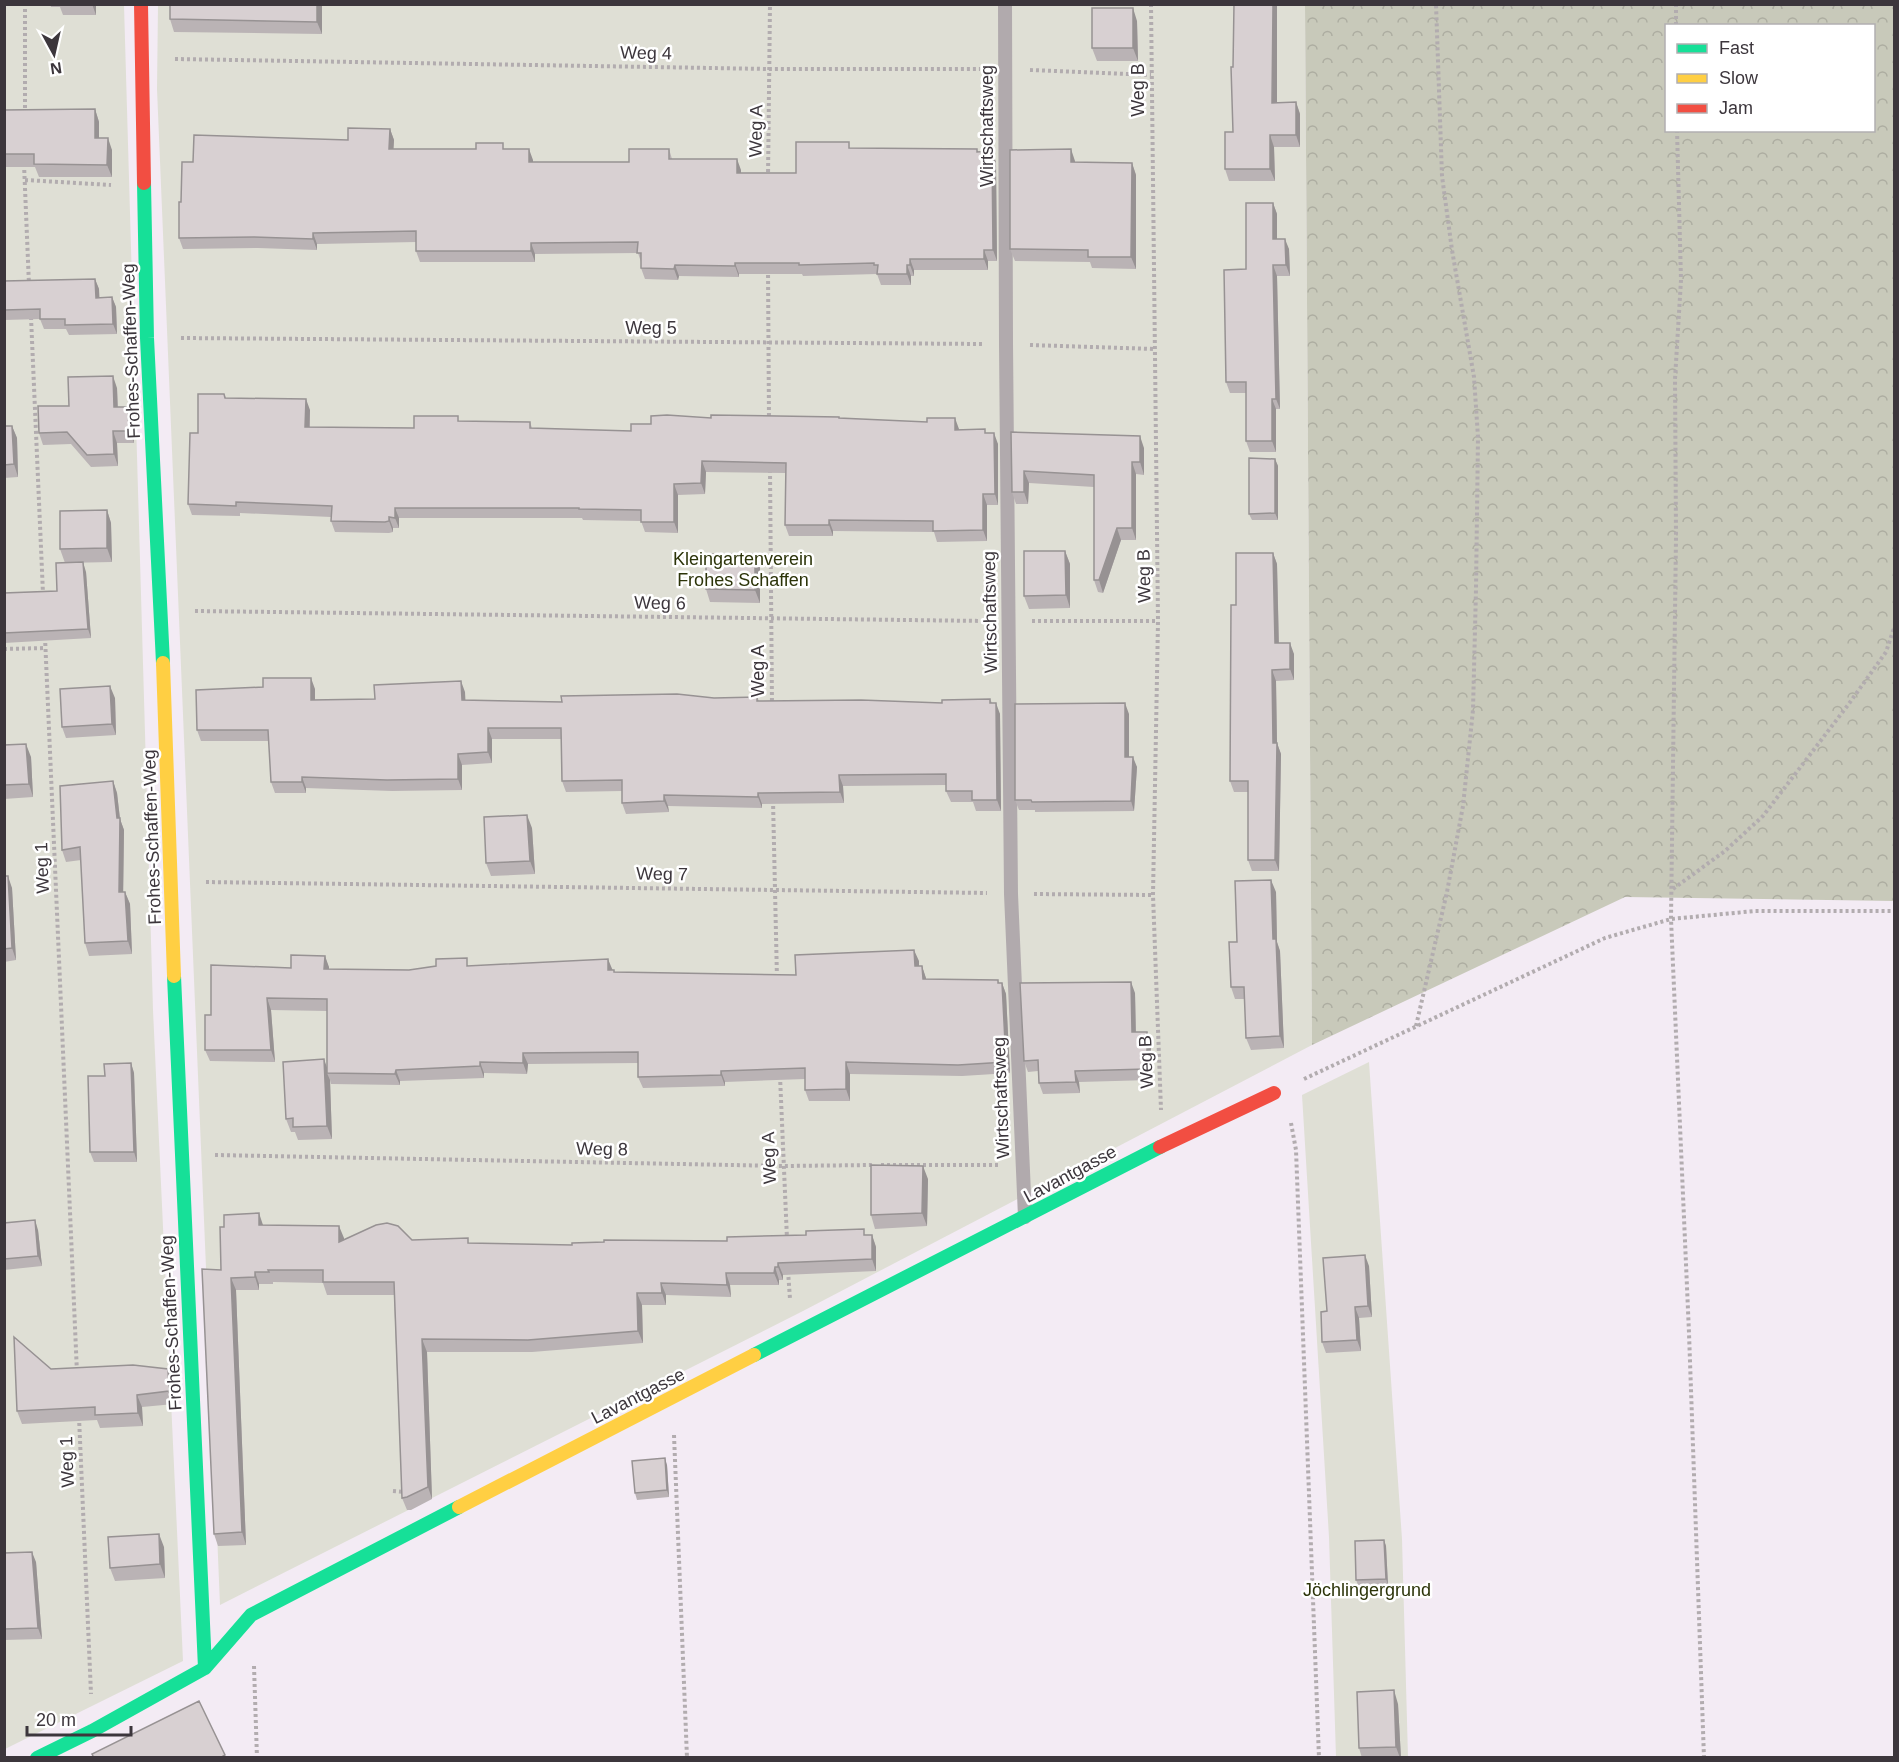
<svg xmlns="http://www.w3.org/2000/svg" width="1899" height="1762" font-family="Helvetica,sans-serif">
  <style>
    .green { fill: #dfdfd5 }
    .forest { fill: url(#forest-crowns); fill-rule: evenodd }
    .lines { fill: none; stroke-linecap: round; stroke-linejoin: round }
    .path { stroke: #b2acaf; stroke-width: 4; stroke-dasharray: 3 3; stroke-linecap: butt }
    .lane { stroke: #b1aaad; stroke-width: 14 }
    .fast { stroke: #16e098; stroke-width: 14 }
    .slow { stroke: #ffcf43; stroke-width: 14 }
    .jam { stroke: #f24e42; stroke-width: 14 }
    .wall { fill: #bab3b5 }
    .shaded-wall { fill: #979293 }
    .building { fill: #d8d0d2; stroke: #979293; stroke-width: 1.5 }
    .labels { text-anchor: middle; stroke-width: 5; stroke-linejoin: round; paint-order: stroke }
    .street-label { font-size: 18px; fill: #3c363c; stroke: #fff }
    .park-label { font-size: 18px; fill: #2c3409; stroke: #fff }
  </style>
  <defs>
    <pattern id="forest-crowns" width="20" height="18" patternUnits="userSpaceOnUse" patternTransform="scale(1.5)"><rect width="20" height="18" fill="#c8c9ba"/><path d="M2 6a3 3 0 1 1 6 0M12 15a3 3 0 1 1 6 0" fill="none" stroke="#adada1"/></pattern>
  </defs>
  <rect width="100%" height="100%" fill="#f3ebf4"/>
  <!-- green -->
  <path class="green" d="M5,5H124L153,1010L183,1661L5,1749Z
    M158,5H1305L1312,1045L803,1311L220,1605L157,89Z
    M1369,1062L1402,1539L1408,1757H1336L1329,1537L1302,1095Z"/>
  <!-- forest -->
  <path class="forest" d="M1305,5H1894V901L1625,897L1312,1045ZM1666,26H1874V130H1666Z"/>
  <g class="lines">
    <!-- path -->
    <path class="path" d="M1151,4L1158,621L1153,895L1161,1110
      M1676,4V26
      M175,59L770,69H980
      M1030,70L1151,75
      M25,114V4
      M1677,130L1681,280L1675,379L1676,537L1671,919L1689,1333L1704,1758
      M24,164L29,285
      M768,178L770,4
      M25,180L111,185
      M768,269L769,421
      M31,317L43,594
      M181,338L983,344
      M1030,345L1155,349
      M770,470L772,706
      M195,611L985,621
      M1032,621H1158
      M45,637L77,1373
      M4,649L46,648
      M773,800L777,979
      M206,882L987,893
      M1673,889L1725,851L1763,816L1848,705L1886,652L1894,628
      M1034,894L1153,895
      M1416,1026L1447,892L1463,806L1473,710L1476,589L1478,437L1474,377L1452,250L1442,176L1436,4
      M780,1076L787,1239
      M1304,1079L1605,938L1671,919L1755,911H1894
      M1291,1123L1296,1150L1319,1758
      M215,1155L783,1166L874,1165
      M881,1165H1000
      M788,1271L790,1299
      M79,1417L91,1694
      M674,1435L687,1758
      M393,1491L405,1492
      M254,1666L257,1758"/>
    <!-- lane -->
    <path class="lane" d="M1005,4L1006,344L1011,894L1025,1217"/>
    <!-- fast -->
    <path class="fast" d="M144,183L147,338L163,663
      M174,976L205,1668
      M754,1355L1160,1147
      M37,1758L92,1731L205,1668L251,1615L459,1507"/>
    <!-- slow -->
    <path class="slow" d="M163,663L174,976
      M459,1507L754,1355"/>
    <!-- jam -->
    <path class="jam" d="M141,4L144,183
      M1160,1147L1274,1093"/>
  </g>
  <!-- wall -->
  <path class="wall" d="M50,4H96V15H63L60,7H51Z
    M322,4V34L174,32L170,19Z
    M1137,21L1138,61H1097L1092,48Z
    M1233,67L1277,103L1296,102L1300,114V147H1274L1275,181H1229L1225,169L1233,132Z
    M95,109L99,122V138L112,150V177H39L35,167H4V110Z
    M390,129L394,140L393,149H506L533,160V162H629L669,149L672,159L741,170V173H796L851,148L978,152L996,162L997,261H988V270H914V276H911V285H881L877,274L803,276L802,274H739V277L679,276L678,280L645,279L641,268V262L638,253L535,254V262H420L416,251V242L317,244V250L258,248L183,249L179,238L181,202L193,162L348,140Z
    M1132,163L1136,175V269L1092,268L1090,262L1015,261L1010,249Z
    M1273,203L1277,214V239L1289,249L1290,276H1277L1280,409H1276V452H1250L1246,441V393H1230L1226,382L1246,269Z
    M95,279L99,289V298L112,297L116,307L117,334L69,335L66,329H44L40,319L4,320V281Z
    M117,388L118,407H128L132,419L134,443H117L118,466L91,467L71,444L43,445L39,433L69,406Z
    M224,394L226,398L310,410V427L414,428L460,421L530,422L532,428L631,431L651,424L711,418H840L986,433L998,444V505H987V541L937,542L934,532L833,531V536H789L785,525L786,473L706,472L705,494L678,495V533L645,532L641,521L583,520L582,518H399V528H393V532L389,533L335,532L331,521V517L240,513V516L192,515L188,504L198,433Z
    M4,426H12L17,438L18,477L4,478Z
    M1011,432L1144,448V475L1136,474V540H1121L1103,593L1098,592L1094,580V487L1029,483L1028,504H1016L1012,492Z
    M1275,459L1278,466V520H1252L1249,514Z
    M107,510L111,523L112,562L65,563L60,549Z
    M1065,551L1070,564V608L1029,609L1024,596Z
    M1273,553L1277,564L1279,643L1294,654V680L1276,681L1277,743L1281,754L1279,871H1252L1248,860V792H1234L1230,781Z
    M760,567V603L710,602L706,589Z
    M86,572L91,638L4,643V593L57,591Z
    M315,689V700L375,699L465,692V700L562,702L757,697L759,701L942,703L990,699L992,703L1000,714L1001,811H976L973,802H951L946,791V785L843,786L844,803L762,804V808L668,806L669,812L626,814L622,803V791L566,792L562,781L561,739H492V763L462,765V790L392,791L306,788V793H275L271,782L269,741H201L197,730Z
    M115,698L116,735L66,738L62,727Z
    M1129,714V757L1137,767L1134,811L1035,812V810H1019L1015,800Z
    M4,745L31,757L33,797L4,799Z
    M113,781L117,793L120,819L124,830L123,892H125L130,904L132,954L89,956L85,943L81,860L66,862L62,850Z
    M532,828L535,874L491,876L486,863Z
    M4,876L12,888L16,960L4,962Z
    M1276,892L1277,942L1280,951L1284,1048L1251,1050L1246,1038L1245,999H1235L1231,987L1237,942Z
    M325,956L329,969L409,970L470,966L614,970V972L796,975L919,961V966H922L926,979L998,980L999,983H1002L1006,994L1010,1073L962,1076L850,1074V1101H809L805,1090V1079L725,1082V1086L643,1088L638,1077V1063L528,1064L527,1074L484,1073V1078L400,1081V1085L331,1084L330,1080L332,1139L298,1140L295,1132H291L286,1119L327,1067V1011L271,1010L275,1062L210,1061L205,1050L211,1015L291,968Z
    M1135,993L1136,1032H1147L1151,1043V1080L1079,1082L1080,1093L1043,1094L1039,1083L1038,1071L1028,1072L1024,1061Z
    M131,1063L134,1073L137,1162H94L90,1152L105,1076Z
    M928,1179L927,1226L875,1229L871,1215Z
    M4,1223L38,1230L42,1266L4,1270Z
    M263,1225L344,1238V1240H412L470,1243L572,1245L727,1241L872,1235L876,1247V1271L783,1275V1280H779V1285H730L731,1297L666,1295V1305H642L643,1343L532,1352H427L432,1499L411,1510H407L402,1498L394,1295H327L323,1283L273,1282V1284H259V1290H236L246,1545L218,1546L214,1534L221,1270L224,1227Z
    M1369,1266L1372,1317L1359,1318L1361,1351L1326,1353L1322,1342L1327,1311Z
    M51,1369H168L173,1382L174,1404L142,1407L143,1426L100,1428L97,1420L22,1424L17,1411Z
    M667,1465L669,1497L637,1500L635,1493Z
    M1384,1540L1386,1546L1388,1585L1359,1587L1356,1580Z
    M164,1547L165,1578L115,1581L110,1568Z
    M4,1553L36,1562L42,1639L4,1640Z
    M1398,1704L1401,1758H1362L1359,1748Z"/>
  <!-- shaded-wall -->
  <path class="shaded-wall" d="M92,4H96V15Z
    M317,4H322V34L317,22Z
    M1273,4H1277V115L1272,103Z
    M1133,8L1137,21L1138,61L1133,48Z
    M1296,102L1300,114V147L1296,135Z
    M95,109L99,122V150L95,138Z
    M390,129L394,140L393,160L389,149Z
    M1270,135L1274,147L1275,181L1270,169Z
    M108,138L112,150V177L107,165Z
    M529,149L533,160V173L529,162Z
    M1071,149L1075,161L1076,174L1071,162Z
    M992,151L996,162L997,261L993,250Z
    M737,159L741,170V184L737,173Z
    M1132,163L1136,175V269L1131,257Z
    M1273,203L1277,214V249L1273,239Z
    M313,233L317,244V250L313,239Z
    M1285,239L1289,249L1290,276L1286,265Z
    M531,243L535,254V262L531,251Z
    M984,250L988,261V270L984,259Z
    M910,259L914,270V276L910,265Z
    M735,263L739,274V277L735,266Z
    M675,265L679,276L678,280L674,269Z
    M907,265L911,276V285L907,274Z
    M1273,265L1277,276L1280,409L1276,399Z
    M95,279L99,289L100,308L96,298Z
    M112,297L116,307L117,334L113,324Z
    M113,376L117,388L118,419L114,407Z
    M306,399L310,410L309,438L305,427Z
    M1272,399L1276,409V452L1272,441Z
    M128,407L132,419L134,443L129,431Z
    M955,418L959,429V440L955,430Z
    M12,426L17,438L18,477L14,464Z
    M113,431L117,443L118,466L114,454Z
    M994,433L998,444V505L995,494Z
    M1140,436L1144,448V475L1140,462Z
    M1275,459L1278,466V520L1275,513Z
    M702,461L706,472L705,494L701,483Z
    M1132,462L1136,474V540L1132,528Z
    M1024,471L1029,483L1028,504L1024,492Z
    M674,484L678,495V533L674,522Z
    M983,494L987,505V541L983,530Z
    M395,508L399,518V528L395,518Z
    M107,510L111,523L112,562L107,548Z
    M389,517L393,528V532L389,521Z
    M829,520L833,531V536L829,525Z
    M1117,528L1121,540L1103,593L1099,580Z
    M1065,551L1070,564V608L1066,595Z
    M1273,553L1277,564L1279,654L1275,643Z
    M755,554L760,567V603L755,590Z
    M83,562L86,572L91,638L88,629Z
    M1290,643L1294,654V680L1290,669Z
    M1272,670L1276,681L1277,743L1281,754L1279,871L1275,860Z
    M311,678L315,689V711L311,700Z
    M461,681L465,692L466,711L462,700Z
    M110,686L115,698L116,735L112,724Z
    M996,703L1000,714L1001,811L997,800Z
    M1125,703L1129,714V767L1125,757Z
    M488,728L492,739V763L488,752Z
    M26,744L31,757L33,797L29,784Z
    M458,754L462,765V790L458,779Z
    M1133,757L1137,767L1134,811L1131,801Z
    M839,775L843,786L844,803L840,792Z
    M302,777L306,788V793L302,782Z
    M113,781L117,793L120,819L124,830L123,905L119,892L117,818Z
    M758,793L762,804V808L758,797Z
    M664,795L668,806L669,812L664,801Z
    M527,815L532,828L535,874L530,861Z
    M8,876L12,888L16,960L12,948Z
    M1271,880L1276,892L1277,942L1280,951L1284,1048L1280,1036L1273,939Z
    M125,892L130,904L132,954L128,941Z
    M914,950L919,961V978L915,966Z
    M325,956L329,967V981L324,969Z
    M608,959L613,971L608,970Z
    M922,966L926,978L927,991L923,979Z
    M1131,982L1135,993L1136,1043L1132,1032Z
    M1002,983L1006,994L1010,1073L1006,1062Z
    M267,998L271,1010L275,1062L271,1050Z
    M1147,1032L1151,1043V1080L1147,1069Z
    M523,1053L528,1064L527,1074L523,1063Z
    M324,1059L329,1073H327L330,1080L332,1139L327,1126Z
    M480,1062L484,1073V1078L480,1066Z
    M846,1062L850,1074V1101L846,1089Z
    M131,1063L134,1073L137,1162L134,1152Z
    M396,1070L400,1081V1085L395,1074Z
    M721,1071L725,1082V1086L721,1075Z
    M1075,1071L1079,1082L1080,1093L1076,1082Z
    M923,1166L928,1179L927,1226L922,1213Z
    M259,1213L263,1225H259Z
    M35,1220L38,1230L42,1266L38,1256Z
    M339,1226L344,1238V1255L339,1242Z
    M872,1235L876,1247V1271L872,1259Z
    M1365,1255L1369,1266L1372,1317L1368,1306Z
    M778,1263L783,1275V1280L778,1267Z
    M775,1267L779,1280V1285L774,1273Z
    M255,1272L259,1284V1290L255,1277Z
    M726,1273L730,1285L731,1297L727,1285Z
    M231,1278L236,1290L246,1545L242,1532Z
    M661,1283L666,1295V1305L662,1293Z
    M637,1293L642,1305L643,1343L638,1331Z
    M1355,1307L1359,1318L1361,1351L1357,1340Z
    M422,1339L427,1352L432,1499L428,1487Z
    M168,1369L173,1382L174,1404L169,1391Z
    M137,1395L142,1407L143,1426L138,1413Z
    M665,1458L667,1465L669,1497L667,1490Z
    M159,1534L164,1547L165,1578L160,1564Z
    M1384,1540L1386,1546L1388,1585L1386,1579Z
    M32,1552L36,1562L42,1639L38,1628Z
    M1394,1690L1398,1704L1401,1758H1400L1396,1747Z"/>
  <!-- building -->
  <path class="building" d="M170,4H317V22L170,19Z
    M1234,4H1273L1272,103L1296,102V135H1270V169H1225V132H1233L1231,67H1233Z
    M1092,8H1133V48H1092Z
    M95,109V138H108L107,165L34,164V154H4V110Z
    M348,128L390,129L389,149H476V143H503V149H529V162H629V149H669V159H737V173H796V142H849V148L977,149V152L992,151L993,250H984V259H910V265H907V274H877L878,265H874V263L799,265V263H735V266L675,265L674,269L641,268V253H637L638,242L531,243V251H416V231L313,233V239L254,237L179,238V202H181L182,162H193L194,135L348,140Z
    M1071,149V162L1132,163L1131,257H1088V250L1010,249V150Z
    M1246,203H1273V239H1285L1286,265H1273L1276,399H1272V441H1246V382H1226L1224,270L1246,269Z
    M95,279L96,298L112,297L113,324L65,325V319H40V309L4,310V281Z
    M113,376L114,407H128L129,431H113L114,454L87,455L67,432L39,433L38,406H69L68,377Z
    M198,394H224L225,398L306,399L305,427L414,428V416H458V421L530,422V428L631,431V424H651V416L667,415L711,418V415L839,417V418L927,422V418H955V430L985,429V433H994L995,494H983V530L933,531V521L829,520V525H785L786,463L702,461L701,483L674,484V522H641V510L579,509V508H395V518L389,517V521L385,522L331,521L332,506L236,502V506L188,504L190,433H198Z
    M4,426H12L14,464L4,465Z
    M1011,432L1140,436V462H1132V528H1117L1099,580H1094V475L1024,471V492H1012Z
    M1249,458L1275,459V513L1249,514Z
    M107,510V548L60,549V511Z
    M1024,551H1065L1066,595L1024,596Z
    M1236,553H1273L1275,643H1290V669L1272,670L1273,743H1277L1275,860H1248V781H1230L1231,605H1236Z
    M706,554H755V590L706,589Z
    M83,562L88,629L4,633V593L57,591L56,563Z
    M263,678H311V700L375,699L374,685L461,681L462,700L562,702L561,696L677,694L714,698L757,697V701L861,700L942,703V700L990,699V703H996L997,800H972V791H946V774L839,775L840,792L758,793V797L664,795V801L622,803V780L562,781L561,728H488V752L458,754V779L387,780L302,777V782H271L268,730H197L196,690L263,687Z
    M110,686L112,724L62,727L60,689Z
    M1125,703V757H1133L1131,801L1032,802L1031,800H1015V704Z
    M26,744L29,784L4,785V745Z
    M113,781L117,818H120L119,892H125L128,941L85,943L80,847L62,850L60,786Z
    M527,815L530,861L486,863L484,817Z
    M4,876H8L12,948L4,949Z
    M1271,880L1273,939H1276L1280,1036L1246,1038L1244,987H1231L1229,942H1237L1235,881Z
    M914,950L915,966H922L923,979L998,980V983H1002L1006,1062L958,1065L846,1062V1089L805,1090V1068L721,1071V1075L638,1077V1052L523,1053V1063L480,1062V1066L396,1070L395,1074L327,1073V999L267,998L271,1050H205V1015H211V965L291,968V955L325,956L324,969L409,970L436,966V959L467,958V966L608,959V970H614V972L796,975L795,955Z
    M1131,982L1132,1032H1147V1069L1075,1071L1076,1082L1039,1083L1038,1060L1024,1061L1020,983Z
    M324,1059L327,1126L293,1127V1118L286,1119L283,1062Z
    M131,1063L134,1152H90L88,1076H105L104,1064Z
    M871,1165L923,1166L922,1213L871,1215Z
    M259,1213V1225L339,1226V1242L376,1225L387,1223L398,1226L412,1240L468,1238V1243L572,1245V1243L604,1242V1240L727,1241V1237L806,1235V1231L864,1229V1235H872V1259L778,1263V1267H775L774,1273H726L727,1285L661,1283L662,1293H637L638,1331L528,1340L422,1339L428,1487L407,1497L402,1498L394,1282H323V1270H268L269,1272H255V1277L231,1278L242,1532L214,1534L202,1269L221,1270L220,1227H224V1215Z
    M35,1220L38,1256L4,1259V1223Z
    M1365,1255L1368,1306L1355,1307L1357,1340L1322,1342L1321,1312L1327,1311L1323,1258Z
    M14,1337L51,1369L133,1365L168,1369L169,1391L137,1395L138,1413L95,1415V1407L17,1411Z
    M665,1458L667,1490L635,1493L632,1461Z
    M159,1534L160,1564L110,1568L108,1537Z
    M1384,1540L1386,1579L1356,1580L1355,1541Z
    M32,1552L38,1628L4,1629V1553Z
    M1394,1690L1396,1747L1359,1748L1357,1692Z
    M199,1701L225,1755L220,1758H94L92,1754Z"/>
  <g class="labels">
    <!-- street labels -->
    <g class="street-label">
      <text transform="translate(646 53) rotate(1)" y="6">Weg 4</text>
      <text transform="translate(1138 90) rotate(-90)" y="6">Weg B</text>
      <text transform="translate(987 126) rotate(-90)" y="6">Wirtschaftsweg</text>
      <text transform="translate(756 131) rotate(-89)" y="6">Weg A</text>
      <text x="651" y="334">Weg 5</text>
      <text transform="translate(131 351) rotate(-92)" y="6">Frohes-Schaffen-Weg</text>
      <text transform="translate(1144 576) rotate(-91)" y="6">Weg B</text>
      <text transform="translate(660 603) rotate(1)" y="6">Weg 6</text>
      <text transform="translate(990 612) rotate(-91)" y="6">Wirtschaftsweg</text>
      <text transform="translate(758 671) rotate(-90)" y="6">Weg A</text>
      <text transform="translate(152 837) rotate(-92)" y="6">Frohes-Schaffen-Weg</text>
      <text transform="translate(42 868) rotate(-92)" y="6">Weg 1</text>
      <text transform="translate(662 874) rotate(1)" y="6">Weg 7</text>
      <text transform="translate(1146 1062) rotate(-92)" y="6">Weg B</text>
      <text transform="translate(1001 1098) rotate(-92)" y="6">Wirtschaftsweg</text>
      <text transform="translate(602 1149) rotate(1)" y="6">Weg 8</text>
      <text transform="translate(769 1158) rotate(-92)" y="6">Weg A</text>
      <text transform="translate(1070 1174) rotate(-28)" y="6">Lavantgasse</text>
      <text transform="translate(171 1323) rotate(-93)" y="6">Frohes-Schaffen-Weg</text>
      <text transform="translate(638 1396) rotate(-27)" y="6">Lavantgasse</text>
      <text transform="translate(67 1462) rotate(-92)" y="6">Weg 1</text>
    </g>
    <!-- park labels -->
    <g class="park-label">
      <text x="743" y="565">Kleingartenverein<tspan x="743" dy="21">Frohes Schaffen</tspan></text>
      <text x="1367" y="1596">Jöchlingergrund</text>
    </g>
  </g>
  <!-- border -->
  <rect width="1899" height="1762" fill="none" stroke="#3c363c" stroke-width="12"/>
  <!-- legend -->
  <rect x="1665" y="24" width="210" height="108" fill="#ffffff" stroke="#b1afb1" stroke-width="1.5"/>
  <rect x="1677" y="44" width="30" height="9" fill="#16e098" stroke="#b1afb1" stroke-width="1.5"/>
  <text x="1719" y="54" font-size="18" fill="#3c363c">Fast</text>
  <rect x="1677" y="74" width="30" height="9" fill="#ffcf43" stroke="#b1afb1" stroke-width="1.5"/>
  <text x="1719" y="84" font-size="18" fill="#3c363c">Slow</text>
  <rect x="1677" y="104" width="30" height="9" fill="#f24e42" stroke="#b1afb1" stroke-width="1.5"/>
  <text x="1719" y="114" font-size="18" fill="#3c363c">Jam</text>
  <!-- north arrow -->
  <g transform="translate(54 54) rotate(172)" stroke="#ffffff" stroke-width="4.5" paint-order="stroke">
  <path d="M0-4.5L10 22L0 15L-10 22Z" fill="#3c363c"/>
  <text y="-9" font-size="16" font-weight="bold" text-anchor="middle" fill="#3c363c">N</text>
  </g>
  <!-- scale -->
  <path d="M27 1726v9h104v-9" fill="none" stroke="#3c363c" stroke-width="3"/>
  <text x="36" y="1726" font-size="18" fill="#3c363c" stroke="#ffffff" stroke-width="4.5" paint-order="stroke">20 m</text>
</svg>
